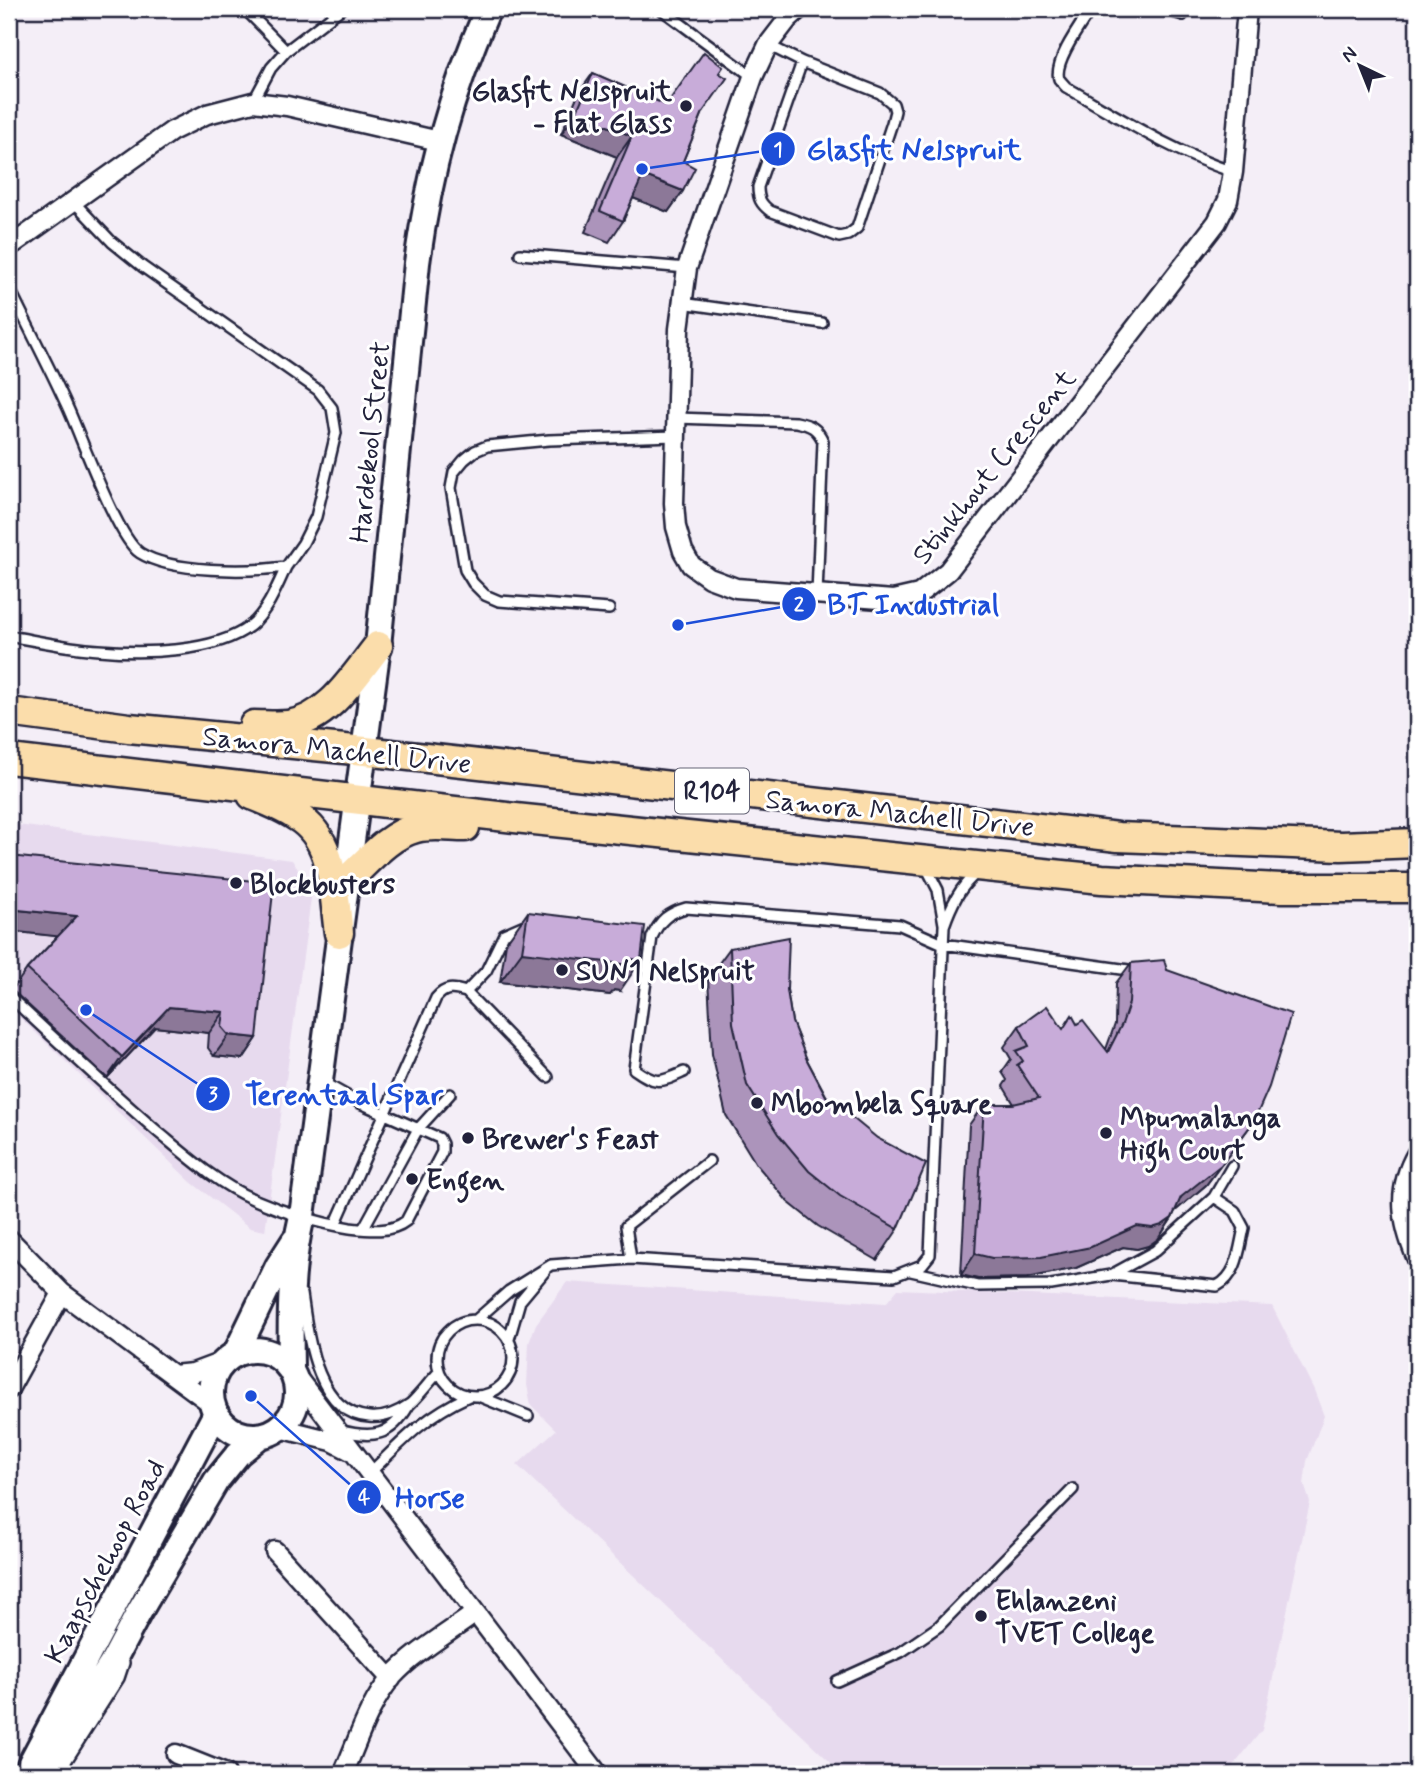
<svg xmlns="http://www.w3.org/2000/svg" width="1426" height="1783" font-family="Mynerve,sans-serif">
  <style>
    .built { fill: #e7daee }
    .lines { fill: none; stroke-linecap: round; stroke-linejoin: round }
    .lane-casing { stroke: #22223b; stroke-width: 14 }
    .street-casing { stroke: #22223b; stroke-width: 23 }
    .secondary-casing { stroke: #22223b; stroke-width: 30 }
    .primary-casing { stroke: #22223b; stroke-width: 33 }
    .lane { stroke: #fff; stroke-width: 9 }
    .street { stroke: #fff; stroke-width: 18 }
    .secondary { stroke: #fff; stroke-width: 24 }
    .primary { stroke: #fbddab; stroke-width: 28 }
    .wall { fill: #ac94bb; stroke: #22223b; stroke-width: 2 }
    .shaded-wall { fill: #8c7898; stroke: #22223b; stroke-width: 2 }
    .building { fill: #c8acd9; stroke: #22223b; stroke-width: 2 }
    .poi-dot { fill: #22223b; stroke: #fff; stroke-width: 2.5 }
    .labels { text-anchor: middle; stroke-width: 6; stroke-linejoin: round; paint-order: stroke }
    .shield { fill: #fff; stroke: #646476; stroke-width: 2 }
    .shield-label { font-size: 26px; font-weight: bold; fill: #22223b }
    .poi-label { font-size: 28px; font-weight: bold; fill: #22223b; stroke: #fff; text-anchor: start }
    .street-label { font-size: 28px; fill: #22223b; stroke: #fff }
    .leader { fill: none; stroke: #1d4ed8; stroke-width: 2.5 }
    .callout-dot { fill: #1d4ed8; stroke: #fff; stroke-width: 2.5 }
    .mark-label { font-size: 21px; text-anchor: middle; font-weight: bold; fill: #fff }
    .callout-label { font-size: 30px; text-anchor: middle; font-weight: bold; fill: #1d4ed8; stroke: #fff; stroke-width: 6; stroke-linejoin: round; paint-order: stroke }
  </style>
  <rect width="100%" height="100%" fill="#f4eef7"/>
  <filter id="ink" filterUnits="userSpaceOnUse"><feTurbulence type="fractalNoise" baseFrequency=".0143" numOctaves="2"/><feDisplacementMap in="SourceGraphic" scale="14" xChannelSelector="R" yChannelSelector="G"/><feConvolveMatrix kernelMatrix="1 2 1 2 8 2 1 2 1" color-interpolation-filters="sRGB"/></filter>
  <g filter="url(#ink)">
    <!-- built -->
    <path class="built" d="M9,824L292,860L312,891L265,1231L250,1228L191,1182L9,1007Z
      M567,1282L886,1303L898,1289L1272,1306L1314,1390L1324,1416L1307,1461L1304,1484L1310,1502L1262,1730L1227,1774H843L517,1465L556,1430L531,1405L527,1385L529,1343L536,1324Z"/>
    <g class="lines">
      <defs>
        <path id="lane" d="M245,9L286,51
          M661,9L753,77
          M1091,9C1082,23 1053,62 1059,79C1060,80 1065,86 1066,87C1120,118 1173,152 1233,172
          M1163,9L1183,15
          M768,45L802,62L880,93L893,104L895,111L892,123L857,228L848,235L839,237L770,211C761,204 758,199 758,187L802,62
          M253,102L271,68L286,51L341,9
          M520,254L687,268
          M9,287C28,327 49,366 67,406C81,436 117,538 140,553C172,573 248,572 286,567L303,543L316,517L336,433L332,408L318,390L143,267L112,242L74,202
          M682,303L822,323
          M676,418L796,422C811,425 817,428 823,441L817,595
          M609,609L499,601L485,595L473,583L465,570L451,488L454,472L464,460L475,451L487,446L549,440L676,436
          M9,636C38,641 69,648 99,650C142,654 215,653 250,626C267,612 277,587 286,567
          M925,865L938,890L944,924
          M466,992L486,971L504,934L527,924
          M9,996C58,1042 107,1088 158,1132C187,1156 218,1184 253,1199C283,1212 318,1223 350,1228C368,1230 391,1233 406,1221L442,1152V1144L439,1138L358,1102L324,1083
          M684,1072C659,1083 657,1085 634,1069L652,937C660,920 668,913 686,908L900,925L943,944L1136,971
          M709,1161L626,1226L631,1259L894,1276L922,1265L930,1255L944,926C951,906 960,886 977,873
          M335,1225L436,998C445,987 453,988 466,992L548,1077
          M363,1229L418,1129L450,1094
          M911,1271L977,1286L1051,1285L1111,1275L1155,1251L1214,1197L1232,1166
          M1112,1275L1217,1286C1238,1275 1239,1249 1244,1228L1235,1211L1214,1197
          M302,1294C308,1335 316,1413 369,1417C383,1419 399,1412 410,1404C420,1395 429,1382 439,1372
          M437 1358a38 38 0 1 1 76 0a38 38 0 1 1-76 0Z
          M476,1320L509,1291L551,1265L631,1259
          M509,1339L520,1301L545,1271
          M481,1397L528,1416
          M339,1430C372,1439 391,1437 409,1405
          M370,1473C403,1440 425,1416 469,1396
          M837,1681L901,1652L939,1626L1073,1489
          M58,1774L119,1678L124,1663"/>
        <path id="street" d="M799,9L788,19L768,45L753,77L687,268L679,329L674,503L676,527L683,551L691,565L709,578L736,588L893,600L919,594L948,571L1217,222L1228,200L1233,172L1247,9
          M9,247L172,131L207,114L253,102L287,106L439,141
          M1417,1153C1396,1189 1401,1222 1417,1259
          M9,1239L62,1293L212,1404
          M173,1375L193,1373L225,1361
          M295,1375L598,1774
          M9,1389L62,1293
          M280,1428L332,1441L351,1451
          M275,1551L391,1679
          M176,1754L226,1774
          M343,1774C357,1743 369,1703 392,1677C415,1652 447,1634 474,1614"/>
        <path id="secondary" d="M211 1393a43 43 0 1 1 86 0a43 43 0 1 1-86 0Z
          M236,1353L278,1266L294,1241
          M291,1368C290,1317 290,1266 302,1216L378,646L417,263C430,170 450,95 488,9
          M25,1774L216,1413
          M41,1774L111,1665L138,1614L216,1481L238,1454L260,1436"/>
        <path id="primary" d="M9,712L129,728L365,751L1118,837L1341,846L1417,843
          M254,725C265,725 277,726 288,725C329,719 354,676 378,646
          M9,759L515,818L1102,879L1282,888H1417
          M252,795C267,801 283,807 296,816C336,839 333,893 339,933
          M346,881C367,862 388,835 416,828C431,824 450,827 465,827"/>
      </defs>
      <!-- lane casing -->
      <use href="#lane" class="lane-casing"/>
      <!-- street casing -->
      <use href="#street" class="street-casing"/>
      <!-- secondary casing -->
      <use href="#secondary" class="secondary-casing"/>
      <!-- primary casing -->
      <use href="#primary" class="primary-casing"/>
      <!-- lane -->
      <use href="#lane" class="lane"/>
      <!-- street -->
      <use href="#street" class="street"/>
      <!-- secondary -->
      <use href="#secondary" class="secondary"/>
      <!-- primary -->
      <use href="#primary" class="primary"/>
    </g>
    <!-- wall -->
    <path class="wall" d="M593,73L666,105L719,73L683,161V191L668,212L633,198L623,221L609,242L585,232L617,157L561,134L578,94Z
      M9,856L257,1038L243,1059L214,1056L208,1048L209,1033L155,1027L107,1078L12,990L27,969L58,936L9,931Z
      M528,912L620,991L614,990L610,995L500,982L506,943Z
      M730,948L787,990L792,1022L807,1060L898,1229L877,1260L818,1226L788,1202L756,1164L726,1115L712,1054L708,978Z
      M1131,963L1167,970L1254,1121L1206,1185L1175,1211L1172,1218L1158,1239L1148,1246L1137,1249L1123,1247L1076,1268L1027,1278L978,1279L961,1275L969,1125L984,1104H1014L1003,1086L1007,1080L1002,1072L1011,1059L1004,1047L1019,1026L1062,1029L1077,1024L1106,1049L1115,1024L1116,983Z"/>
    <!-- shaded-wall -->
    <path class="shaded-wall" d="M576,113L632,136L617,157L561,134Z
      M643,175L683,191L668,212L628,196Z
      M9,909L77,916L63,937L9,931Z
      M522,952L632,959L641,960L620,991L614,990L610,995L500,982Z
      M169,1007L224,1012L209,1033L155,1027L107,1078L122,1057Z
      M229,1035L257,1038L243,1059L214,1056Z
      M1254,1121L1206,1185L1167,1218L1181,1197Z
      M1172,1218L1158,1239L1148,1246L1137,1249L1123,1247L1076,1268L1027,1278L978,1279L961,1275L975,1254L1137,1226Z"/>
    <!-- building -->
    <path class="building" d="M704,52L723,67L719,73L727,78L703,112L683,161L695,168L683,191L643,175L623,221L600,211L632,136L576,113L593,73L666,105Z
      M9,856L274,883L257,1038L229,1035L222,1027L224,1012L169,1007L122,1057L27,969L77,916L9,909Z
      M528,912L645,926L641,960L632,959L631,965L522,952Z
      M789,937L787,990L792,1022L807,1060L826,1096L877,1138L926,1164L898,1229L840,1196L809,1171L778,1134L747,1085L733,1023L730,948Z
      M1164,960L1167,970L1291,1014L1269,1087L1254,1121L1221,1165L1181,1197L1172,1218L1162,1225L1152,1228L1137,1226L1091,1247L1041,1257L992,1258L975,1254L984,1104H1013L1039,1098L1017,1065L1023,1061L1016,1051L1029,1046L1019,1026L1047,1006L1063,1029L1072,1015L1077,1024L1083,1020L1108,1052L1122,1024L1129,1003L1131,963Z"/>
  </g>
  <!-- markers -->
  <g class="poi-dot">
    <circle cx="686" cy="106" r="7"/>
    <circle cx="236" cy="883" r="7"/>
    <circle cx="562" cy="970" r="7"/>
    <circle cx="757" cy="1103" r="7"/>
    <circle cx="1106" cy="1133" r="7"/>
    <circle cx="468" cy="1138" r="7"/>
    <circle cx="412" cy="1179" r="7"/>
    <circle cx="981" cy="1616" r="7"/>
  </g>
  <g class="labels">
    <!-- shield labels -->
    <rect class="shield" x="675" y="768.5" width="74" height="45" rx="5"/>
    <g class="shield-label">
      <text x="712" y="800">R104</text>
    </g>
    <!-- poi labels -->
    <g class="poi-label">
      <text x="672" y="100" text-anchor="end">Glasfit Nelspruit<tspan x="672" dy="32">- Flat Glass</tspan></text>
      <text x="250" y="893">Blockbusters</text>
      <text x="576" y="980">SUN1 Nelspruit</text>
      <text x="771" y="1113">Mbombela Square</text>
      <text x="1120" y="1127">Mpumalanga<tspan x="1120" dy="32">High Court</tspan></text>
      <text x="482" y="1148">Brewer's Feast</text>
      <text x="426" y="1189">Engen</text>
      <text x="995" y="1610">Ehlanzeni<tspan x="995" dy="32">TVET College</tspan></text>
    </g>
    <!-- street labels -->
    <g class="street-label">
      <text transform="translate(369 442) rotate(-84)" y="10">Hardekool Street</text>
      <text transform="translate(993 466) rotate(-51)" y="10">Stinkhout Crescent</text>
      <text transform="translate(337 749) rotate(6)" y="10">Samora Machell Drive</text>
      <text transform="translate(900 812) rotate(6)" y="10">Samora Machell Drive</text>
      <text transform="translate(104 1561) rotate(-62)" y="10">Kaapschehoop Road</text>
    </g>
  </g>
  <!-- callouts -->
  <path class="leader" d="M642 169L778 149M678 625L799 604M86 1010L213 1094M251 1396L364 1497"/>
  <g class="callout-dot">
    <circle cx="642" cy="169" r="7"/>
    <circle cx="678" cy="625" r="7"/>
    <circle cx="86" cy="1010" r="7"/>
    <circle cx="251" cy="1396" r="7"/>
    <circle cx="778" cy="149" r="18"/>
    <circle cx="799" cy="604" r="18"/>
    <circle cx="213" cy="1094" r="18"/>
    <circle cx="364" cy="1497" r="18"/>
  </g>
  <g class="mark-label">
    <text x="778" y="156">1</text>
    <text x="799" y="611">2</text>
    <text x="213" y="1101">3</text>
    <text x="364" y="1504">4</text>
  </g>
  <g class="callout-label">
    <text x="914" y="159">Glasfit Nelspruit</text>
    <text x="913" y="614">BT Industrial</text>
    <text x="344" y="1104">Terentaal Spar</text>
    <text x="430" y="1507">Horse</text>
  </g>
  <!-- margin -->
  <rect width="1426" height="1783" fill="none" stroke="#fff" stroke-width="35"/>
  <rect x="18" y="18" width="1391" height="1748" fill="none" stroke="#22223b" stroke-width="2.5" filter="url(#ink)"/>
  <!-- north arrow -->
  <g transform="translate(1360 66) rotate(317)" stroke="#ffffff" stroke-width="5" paint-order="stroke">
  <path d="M0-5L12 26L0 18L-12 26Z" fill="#22223b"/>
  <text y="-10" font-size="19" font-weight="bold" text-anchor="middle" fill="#22223b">N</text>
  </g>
</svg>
